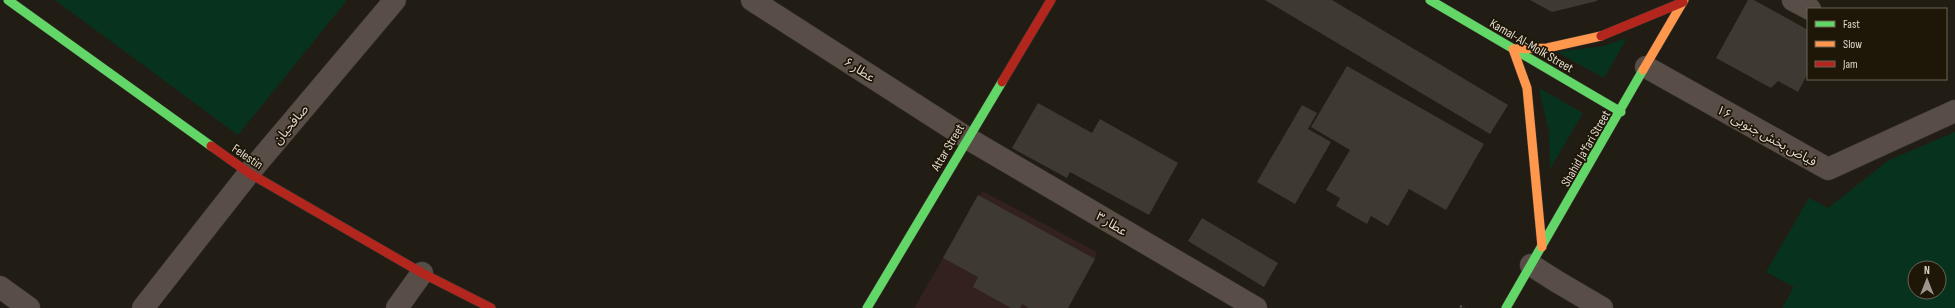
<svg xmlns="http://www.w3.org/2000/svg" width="1955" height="308" font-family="'Sofia Sans Condensed','Noto Sans Arabic',sans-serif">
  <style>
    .education { fill: #32211d }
    .green { fill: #07331e; fill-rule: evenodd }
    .building { fill: #3e3a33 }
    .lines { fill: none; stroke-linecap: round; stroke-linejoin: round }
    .street-casing { stroke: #3b3630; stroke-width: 23 }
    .fast-casing { stroke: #3b3630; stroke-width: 10 }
    .slow-casing { stroke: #3b3630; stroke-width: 10 }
    .jam-casing { stroke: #3b3630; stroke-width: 10 }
    .path { stroke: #59514b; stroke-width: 2.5; stroke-dasharray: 2 2; stroke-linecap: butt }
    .street { stroke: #584d47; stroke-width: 22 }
    .fast { stroke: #63d668; stroke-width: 9 }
    .slow { stroke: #ff974d; stroke-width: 9 }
    .jam { stroke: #b3261e; stroke-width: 9 }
    .labels { text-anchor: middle; stroke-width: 3.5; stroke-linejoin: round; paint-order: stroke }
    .street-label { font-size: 13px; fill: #dfd9cf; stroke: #1e1606 }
  </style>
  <rect width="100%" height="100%" fill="#211d15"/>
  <!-- education -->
  <path class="education" d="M982,191L1097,252L1095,259L1068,308H914Z"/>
  <!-- green -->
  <path class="green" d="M55,0H347L238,135Z
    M1627,38L1604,78L1557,52L1603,46Z
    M1539,88L1583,113L1550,169L1549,132Z
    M1955,132V308H1782L1794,287L1766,272L1809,198L1828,208L1889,160ZM1915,268H1939V292H1915Z"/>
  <!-- building -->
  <path class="building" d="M1265,0H1332L1508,105L1490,134Z
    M1530,0H1597V1L1552,12Z
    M1748,0H1754L1808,30V73L1798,92L1778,81L1771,88L1716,58Z
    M1347,66L1484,144L1446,210L1409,189L1388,226L1371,216L1367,224L1336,206L1340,198L1326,190L1350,150L1311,127Z
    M1038,103L1092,133L1100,119L1178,163L1149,215L1070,172L1067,178L1012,148Z
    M1302,105L1317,113L1308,129L1331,142L1295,204L1257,182Z
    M978,195L1095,259L1068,308H1029L1022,304L1020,308H1011L973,287L978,277L943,258Z
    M1202,218L1278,263L1264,287L1188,241Z"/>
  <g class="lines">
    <defs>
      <path id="street" d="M752,0L967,138L1256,308
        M1793,0L1810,9
        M1646,67L1828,169L1955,111
        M1531,265L1556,281L1602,308
        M0,287L29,308
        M143,308L249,173L395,0
        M397,308L422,273"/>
      <path id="fast" d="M8,0L211,146
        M1430,0L1621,112
        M867,308L1002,82
        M1506,308L1643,70"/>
      <path id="slow" d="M1643,70L1684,0
        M1542,247L1527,88L1513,49L1547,48L1601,36"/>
      <path id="jam" d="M1601,36L1683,2
        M1002,82L1051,0
        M211,146L249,173L422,273L491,308"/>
    </defs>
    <!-- street casing -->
    <use href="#street" class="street-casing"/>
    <!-- fast casing -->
    <use href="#fast" class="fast-casing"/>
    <!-- slow casing -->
    <use href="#slow" class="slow-casing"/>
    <!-- jam casing -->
    <use href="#jam" class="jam-casing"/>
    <!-- path -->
    <path class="path" d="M1460,306L1464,308"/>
    <!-- street -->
    <use href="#street" class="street"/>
    <!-- fast -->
    <use href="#fast" class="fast"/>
    <!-- slow -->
    <use href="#slow" class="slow"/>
    <!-- jam -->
    <use href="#jam" class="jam"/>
  </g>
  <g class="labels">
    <!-- street labels -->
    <g class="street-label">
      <text transform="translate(1532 45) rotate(30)" y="5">Kamal-Al-Molk Street</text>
      <text transform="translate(860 69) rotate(33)" y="5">عطار ۶</text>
      <text transform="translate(290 124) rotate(-50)" y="5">صافحیان</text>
      <text transform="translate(1767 135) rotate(29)" y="5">فیاض بخش جنوبی ۱۶</text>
      <text transform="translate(947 147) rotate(-59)" y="5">Attar Street</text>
      <text transform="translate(1585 148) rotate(-60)" y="5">Shahid Ja'fari Street</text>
      <text transform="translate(248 156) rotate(34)" y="5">Felestin</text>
      <text transform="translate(1112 223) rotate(31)" y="5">عطار ۳</text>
    </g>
  </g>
  <!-- legend -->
  <rect x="1807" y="8" width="140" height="72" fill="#1e1606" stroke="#6b6456"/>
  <rect x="1815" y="21" width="20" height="6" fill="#63d668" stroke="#6b6456"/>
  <text x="1843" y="28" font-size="12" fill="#dfd9cf">Fast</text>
  <rect x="1815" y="41" width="20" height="6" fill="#ff974d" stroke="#6b6456"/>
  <text x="1843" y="48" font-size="12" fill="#dfd9cf">Slow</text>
  <rect x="1815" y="61" width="20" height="6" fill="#b3261e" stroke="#6b6456"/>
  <text x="1843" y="68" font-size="12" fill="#dfd9cf">Jam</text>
  <!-- north arrow -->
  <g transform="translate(1927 280)"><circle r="19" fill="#1e1606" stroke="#6b6456"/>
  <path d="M0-3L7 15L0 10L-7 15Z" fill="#9c978e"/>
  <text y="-6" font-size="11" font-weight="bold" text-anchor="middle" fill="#dfd9cf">N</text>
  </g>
</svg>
